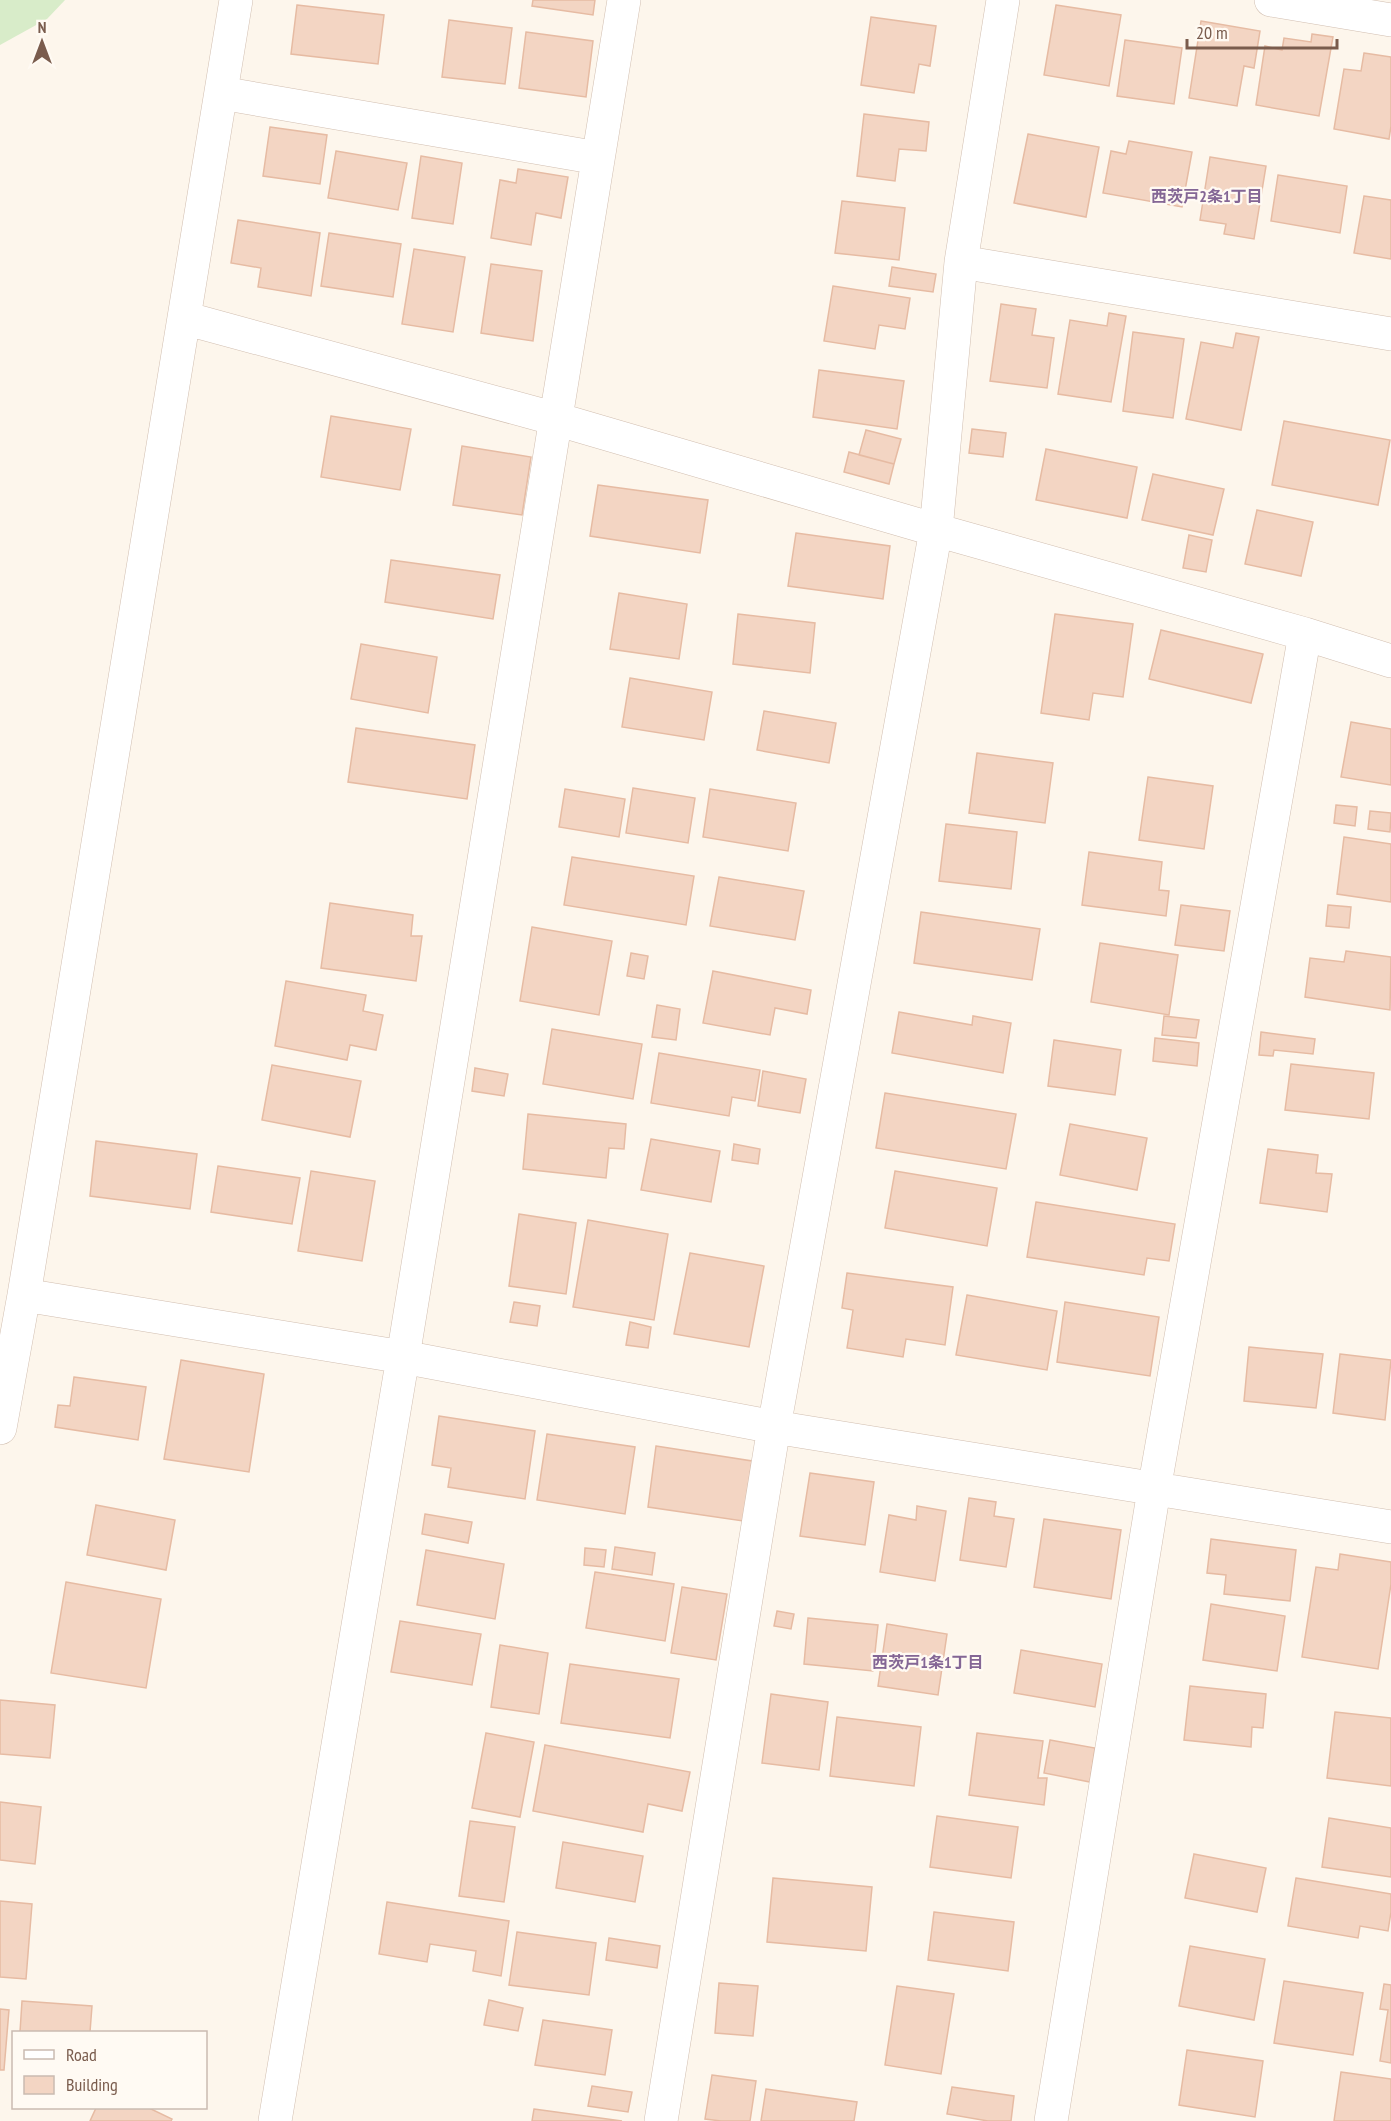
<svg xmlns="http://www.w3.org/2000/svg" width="1391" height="2121" font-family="'PT Sans Narrow','Noto Sans JP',sans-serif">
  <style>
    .green { fill: #d8ecc9 }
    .building { fill: #f3d5c3; stroke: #e6bba3; stroke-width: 1.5 }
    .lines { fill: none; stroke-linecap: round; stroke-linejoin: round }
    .street-casing { stroke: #d1beb0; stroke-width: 34 }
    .street { stroke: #fff; stroke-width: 33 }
    .labels { text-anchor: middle; stroke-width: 4.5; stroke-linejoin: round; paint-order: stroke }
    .neighbourhood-label { font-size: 16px; font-weight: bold; fill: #846695; stroke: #fffaf3 }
  </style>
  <rect width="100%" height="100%" fill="#fdf6ec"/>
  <!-- green -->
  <path class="green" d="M0,0H65L47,19L0,45Z"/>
  <!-- building -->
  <path class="building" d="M533,0H595L593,15L532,6Z
    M297,5L384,15L378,64L291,54Z
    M1056,5L1121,15L1109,86L1044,75Z
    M871,17L936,26L930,66L919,64L914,93L861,85Z
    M449,20L512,28L505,84L442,77Z
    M1201,21L1260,31L1254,68L1244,66L1237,106L1189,98Z
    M526,32L593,41L586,97L519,88Z
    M1312,34L1333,37L1319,116L1256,105L1265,46L1282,50L1284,38L1311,42Z
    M1125,40L1182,48L1174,104L1117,96Z
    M1364,53L1391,57V126L1389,139L1334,129L1344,69L1361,71Z
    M864,114L929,122L926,151L899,149L895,181L857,176Z
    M270,127L327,135L320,184L263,176Z
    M1028,134L1099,147L1086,217L1014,203Z
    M1129,141L1192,152L1182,207L1103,193L1111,151L1126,154Z
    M336,151L407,163L398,210L328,198Z
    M421,156L462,163L453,224L412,218Z
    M1210,157L1266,166L1254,239L1224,234L1226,224L1200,220Z
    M518,169L568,177L561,218L536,213L531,245L491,238L500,180L516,183Z
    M1278,175L1347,186L1340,233L1271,221Z
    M1364,196L1391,200V259L1354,253Z
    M842,201L905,208L899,260L835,253Z
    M238,220L320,233L311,296L258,287L261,268L231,263Z
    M329,233L401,244L393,297L321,286Z
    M414,249L465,257L453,332L402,324Z
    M491,264L542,271L533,341L481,333Z
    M892,267L936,274L933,292L889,286Z
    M833,286L910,298L905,329L879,325L875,349L824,341Z
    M1001,304L1036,309L1032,335L1054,338L1047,388L990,381Z
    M1109,313L1126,316L1111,402L1058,394L1070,320L1107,326Z
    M1133,332L1184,339L1173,418L1123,411Z
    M1236,333L1259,337L1241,430L1186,419L1201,342L1233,348Z
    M819,370L904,381L897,429L813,417Z
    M331,416L411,429L400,490L321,477Z
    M1284,421L1390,440L1378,505L1272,485Z
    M972,429L1006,433L1003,457L969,453Z
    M866,430L901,439L894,464L859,455Z
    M462,446L531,457L522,515L453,505Z
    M1046,449L1137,467L1127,518L1036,500Z
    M849,452L894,464L889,484L844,472Z
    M1153,474L1224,489L1213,535L1142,520Z
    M598,485L708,500L700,553L590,536Z
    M1257,510L1313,522L1301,576L1245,564Z
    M796,533L890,546L883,599L788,586Z
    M1189,535L1212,540L1206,572L1183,568Z
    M391,560L500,575L493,619L385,602Z
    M619,593L687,604L679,659L610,649Z
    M738,614L815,623L810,673L733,664Z
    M1055,614L1133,624L1123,697L1093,693L1089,720L1041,713Z
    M1161,630L1263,654L1251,703L1149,679Z
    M361,644L437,657L428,713L351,699Z
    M630,678L712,692L704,740L622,727Z
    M764,711L836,723L829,763L757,750Z
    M1351,722L1391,729V785L1341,777Z
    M356,728L475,745L467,799L348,782Z
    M977,753L1053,763L1045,823L969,813Z
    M1148,777L1213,786L1204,849L1139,840Z
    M633,788L695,798L688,843L626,833Z
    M565,789L625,799L619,837L559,827Z
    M710,789L796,803L788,851L703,837Z
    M1336,805L1357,807L1355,826L1334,823Z
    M1370,811L1391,813L1390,832L1368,829Z
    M946,824L1017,832L1011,889L939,881Z
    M1344,837L1391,844V902L1337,894Z
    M1089,852L1162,862L1159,890L1169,891L1166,916L1082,905Z
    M572,857L694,876L686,925L564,905Z
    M719,877L804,891L795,940L710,926Z
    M330,903L413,915L411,936H422L416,981L321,968Z
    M1181,905L1230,911L1224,951L1175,945Z
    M1328,905L1351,907L1349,928L1326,926Z
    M921,912L1040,929L1032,980L914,963Z
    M532,927L612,941L599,1015L520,1001Z
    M1100,943L1178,955L1169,1015L1091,1002Z
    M1346,951L1391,957L1390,1010L1305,997L1310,958L1344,962Z
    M631,953L648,956L644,979L627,976Z
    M713,971L811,990L807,1014L775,1008L770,1035L703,1023Z
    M286,981L366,995L363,1011L383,1015L376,1050L350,1045L347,1060L275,1046Z
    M657,1005L680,1009L676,1040L652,1037Z
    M899,1012L972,1025L973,1016L1011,1023L1003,1073L892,1053Z
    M1164,1016L1199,1020L1196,1038L1162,1035Z
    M552,1029L642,1044L633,1099L543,1084Z
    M1261,1032L1315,1039L1313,1054L1274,1050L1273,1056L1259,1055Z
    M1155,1038L1199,1043L1197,1066L1153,1061Z
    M1054,1040L1121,1050L1115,1095L1048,1086Z
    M659,1053L760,1070L755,1101L732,1097L729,1116L651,1103Z
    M1291,1064L1374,1073L1369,1119L1285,1110Z
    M272,1065L361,1081L350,1137L262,1120Z
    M475,1068L508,1074L504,1096L472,1091Z
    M763,1071L806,1079L800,1113L758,1106Z
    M885,1093L1016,1114L1006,1169L876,1148Z
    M528,1114L626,1124L624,1149L609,1148L606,1178L523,1169Z
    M1070,1124L1147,1138L1137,1190L1060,1175Z
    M651,1139L720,1151L711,1202L641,1190Z
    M96,1141L197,1154L190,1209L90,1196Z
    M734,1144L760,1149L758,1164L732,1160Z
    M1268,1149L1318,1155L1316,1173L1332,1174L1327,1212L1260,1203Z
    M218,1166L300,1178L292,1224L211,1212Z
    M311,1171L375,1181L362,1261L298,1251Z
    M895,1171L997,1188L987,1246L885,1228Z
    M1036,1202L1175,1224L1169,1261L1147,1258L1144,1275L1027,1257Z
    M519,1214L576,1223L566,1294L509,1286Z
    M588,1220L668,1234L654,1320L573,1307Z
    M690,1253L764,1266L749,1347L674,1334Z
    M847,1273L953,1287L945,1345L906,1339L903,1357L847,1348L853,1310L842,1308Z
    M967,1295L1057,1311L1047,1370L956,1355Z
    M514,1302L540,1306L537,1326L510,1322Z
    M1065,1302L1159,1317L1150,1376L1057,1362Z
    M630,1322L651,1327L648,1348L626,1345Z
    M1249,1347L1323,1354L1316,1408L1244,1401Z
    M1340,1354L1391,1360L1385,1420L1333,1413Z
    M181,1360L264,1374L249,1472L164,1459Z
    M74,1377L146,1387L138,1440L55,1427L58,1405L70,1406Z
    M439,1416L535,1431L525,1499L448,1487L451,1468L432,1465Z
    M547,1434L635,1447L625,1514L537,1500Z
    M656,1446L752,1461L743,1521L648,1507Z
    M810,1473L874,1482L865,1545L800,1536Z
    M969,1498L996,1502L994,1516L1014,1519L1006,1567L960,1560Z
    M96,1505L175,1520L166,1570L87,1555Z
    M917,1506L946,1511L935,1581L880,1572L889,1515L916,1520Z
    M425,1514L472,1522L468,1543L422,1534Z
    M1044,1519L1121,1530L1111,1599L1034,1587Z
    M1211,1539L1296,1550L1290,1601L1224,1594L1226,1575L1207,1573Z
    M615,1547L655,1553L652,1575L612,1569Z
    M585,1548L606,1550L604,1567L584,1565Z
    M426,1550L504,1564L495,1619L417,1605Z
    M1340,1554L1391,1562V1584L1378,1669L1302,1657L1316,1567L1338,1570Z
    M595,1572L674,1584L665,1641L586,1628Z
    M66,1582L161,1599L146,1688L51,1673Z
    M682,1587L727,1594L716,1660L671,1653Z
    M1211,1604L1285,1616L1277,1671L1203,1660Z
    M777,1611L794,1614L791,1629L774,1626Z
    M808,1618L878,1625L873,1671L804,1664Z
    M400,1621L481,1634L472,1685L391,1672Z
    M887,1624L947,1634L938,1695L878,1686Z
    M500,1645L548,1653L539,1714L491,1707Z
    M1021,1650L1102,1664L1095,1707L1014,1693Z
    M570,1664L679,1679L670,1738L561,1723Z
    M1190,1686L1266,1694L1263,1728L1252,1727L1251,1747L1184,1740Z
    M771,1694L828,1702L819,1770L762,1763Z
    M0,1700L55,1705L50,1758L0,1754Z
    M1335,1712L1391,1718V1786L1327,1778Z
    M837,1717L921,1727L914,1786L830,1776Z
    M486,1733L534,1742L520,1817L472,1808Z
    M977,1733L1043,1741L1038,1778H1047L1044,1805L969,1795Z
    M1050,1740L1095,1748L1090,1782L1044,1773Z
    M545,1745L690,1772L682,1811L648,1804L643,1832L533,1811Z
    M0,1802L41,1807L35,1864L0,1860Z
    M937,1816L1018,1827L1011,1878L930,1867Z
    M1329,1818L1391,1828V1877L1322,1867Z
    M470,1821L515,1827L504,1902L459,1896Z
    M563,1842L643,1856L635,1902L556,1888Z
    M1194,1854L1266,1868L1257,1912L1185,1898Z
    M773,1878L872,1887L866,1951L767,1942Z
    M1296,1878L1391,1894V1912L1388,1931L1360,1926L1358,1938L1288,1926Z
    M0,1901L32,1904L26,1979L0,1977Z
    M387,1902L509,1921L501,1976L473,1971L476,1951L430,1944L427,1962L379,1954Z
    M934,1912L1014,1922L1008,1971L928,1960Z
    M517,1932L596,1943L589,1995L509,1985Z
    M609,1938L660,1946L657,1968L606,1960Z
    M1190,1946L1265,1959L1254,2020L1179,2006Z
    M1284,1981L1363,1993L1353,2055L1274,2043Z
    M719,1983L758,1986L753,2036L715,2033Z
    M1384,1984L1391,1985V2063L1380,2061L1388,2010L1380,2009Z
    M897,1986L954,1994L941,2074L885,2065Z
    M489,2000L523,2008L518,2031L484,2025Z
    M22,2001L92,2006L90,2032H20Z
    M0,2009L9,2010L4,2070H0Z
    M543,2020L612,2030L605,2075L535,2065Z
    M1187,2050L1263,2061L1255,2117L1179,2105Z
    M1341,2072L1391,2079V2121H1334Z
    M712,2075L756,2081L750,2121H721L705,2119Z
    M592,2086L632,2092L628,2112L588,2106Z
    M952,2087L1014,2096L1011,2121H988L947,2114Z
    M766,2089L857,2102L854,2121H761Z
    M96,2108H149L172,2119L171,2121H90Z
    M534,2109L622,2121H532Z"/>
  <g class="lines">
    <defs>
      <path id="street" d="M1271,0L1391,20
        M221,93L598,158
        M961,262L1391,334
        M184,318L556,419L936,530L1305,634L1391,661
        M24,1295L403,1357L774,1427L1391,1527
        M0,1428L24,1295L236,0
        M275,2121L403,1357L624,0
        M661,2121L774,1427L936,530L961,262L1003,0
        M1051,2121L1154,1490L1305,634"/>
    </defs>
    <!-- street casing -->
    <use href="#street" class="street-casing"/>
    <!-- street -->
    <use href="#street" class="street"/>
  </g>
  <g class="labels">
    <!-- neighbourhood labels -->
    <g class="neighbourhood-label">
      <text x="1207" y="202">西茨戸2条1丁目</text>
      <text x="928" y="1668">西茨戸1条1丁目</text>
    </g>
  </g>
  <!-- legend -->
  <rect x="12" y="2031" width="195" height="78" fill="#fffaf3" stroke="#cabbb1" stroke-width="1.5"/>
  <rect x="24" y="2050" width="30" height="9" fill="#ffffff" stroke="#cabbb1" stroke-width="1.5"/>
  <text x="66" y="2061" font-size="18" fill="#7a5c4d">Road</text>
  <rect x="24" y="2076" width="30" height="18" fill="#f3d5c3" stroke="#cabbb1" stroke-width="1.5"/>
  <text x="66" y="2091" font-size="18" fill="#7a5c4d">Building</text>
  <!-- north arrow -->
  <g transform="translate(42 42)" stroke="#fffaf3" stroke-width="4.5" paint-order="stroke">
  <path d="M0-4.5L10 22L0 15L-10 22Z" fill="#7a5c4d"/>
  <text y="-9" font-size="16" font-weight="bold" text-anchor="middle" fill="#7a5c4d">N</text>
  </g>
  <!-- scale -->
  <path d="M1187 39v9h150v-9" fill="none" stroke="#7a5c4d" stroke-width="3"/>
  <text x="1196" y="39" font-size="18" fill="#7a5c4d" stroke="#fffaf3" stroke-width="4.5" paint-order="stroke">20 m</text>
</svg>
